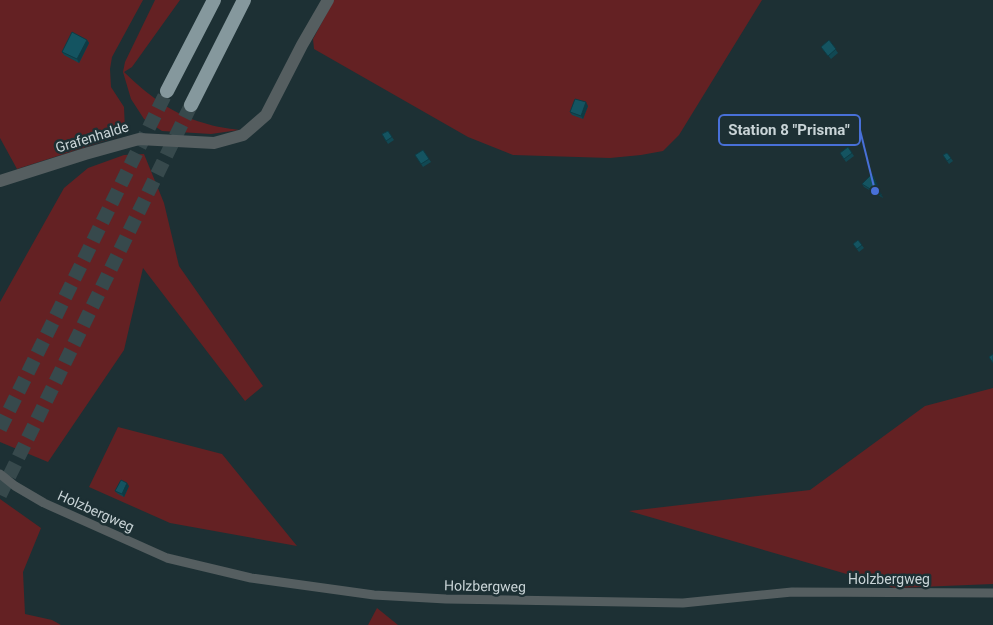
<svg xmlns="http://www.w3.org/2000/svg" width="993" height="625" font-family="Roboto,sans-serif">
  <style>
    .green { fill: #642123 }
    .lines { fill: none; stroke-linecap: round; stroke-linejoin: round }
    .trunk-tunnel { stroke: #37494c; stroke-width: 14; stroke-dasharray: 14 7; stroke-linecap: butt }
    .service { stroke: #555e60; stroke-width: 9 }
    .minor { stroke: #555e60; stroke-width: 12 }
    .trunk { stroke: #85989d; stroke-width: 14 }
    .wall { fill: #114853 }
    .shaded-wall { fill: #0e3b44 }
    .building { fill: #145461; stroke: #0e3b44 }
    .labels { text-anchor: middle; stroke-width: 5; stroke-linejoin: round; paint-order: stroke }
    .street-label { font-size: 14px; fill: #c9d4d7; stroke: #1d3034 }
    .leader { fill: none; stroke: #4870d8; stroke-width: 2 }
    .callout-dot { fill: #4870d8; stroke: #1d3034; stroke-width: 2 }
    .callout { fill: #1d3034; stroke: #4870d8; stroke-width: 2 }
    .callout-label { font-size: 15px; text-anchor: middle; font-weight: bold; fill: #c9d4d7 }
  </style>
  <rect width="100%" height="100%" fill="#1d3034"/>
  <!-- green -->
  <path class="green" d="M0,0H143L112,57L110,69L111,87L124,107L125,130L117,137L17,169L0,138Z
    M155,0H180L132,67L124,72C148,95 172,114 204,123C215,127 227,128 239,130L211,134L162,131L144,119L131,99L123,72L125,62Z
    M334,0H762L679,135L663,151L641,155L610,158L513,155L468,137L314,49L313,39Z
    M144,154L164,203L179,266L263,386L245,401L143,268L124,350L48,462L0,442V302L64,188L88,168L124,155Z
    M993,388V584L895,588L629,511L810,490L925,406Z
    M118,427L222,454L297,546L170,523L89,487Z
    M0,499L41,528L23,572L25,614L52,620L61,625H0Z
    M377,608L398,625H368Z"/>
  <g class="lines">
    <!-- trunk-tunnel -->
    <path class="trunk-tunnel" d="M0,429L167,91
      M0,495L191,105"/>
    <!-- service -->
    <path class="service" d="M0,474L15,486L44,503L167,558L251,578L374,595L446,599L683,603L792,592L993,593"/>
    <!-- minor -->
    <path class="minor" d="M0,181L85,154L139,139L214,143L243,135L266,115L302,45L328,0"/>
    <!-- trunk -->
    <path class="trunk" d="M167,91L214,0
      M191,105L244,0"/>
  </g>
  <!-- wall -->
  <path class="wall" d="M87,40L89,43L79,63L64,55L62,52Z
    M829,40L838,53L831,59L821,47Z
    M588,106L583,119L572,115L570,112Z
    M388,131L394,140L388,144L382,134Z
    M848,147L854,156L846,162L840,153Z
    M423,150L431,162L423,167L415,155Z
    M947,153L953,161L949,164L943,155Z
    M872,174L874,177L883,198L864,187L862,184Z
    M858,240L864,248L859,252L853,244Z
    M129,486L124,497L118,494L115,491Z"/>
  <!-- shaded-wall -->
  <path class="shaded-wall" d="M87,40L89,43L79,63L77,59Z
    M586,102L588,106L583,119L581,116Z
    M872,174L874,177L883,198L880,195Z
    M127,483L129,486L124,497L122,494Z"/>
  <!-- building -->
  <path class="building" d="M72,32L87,40L77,59L62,52Z
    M829,40L836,49L828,56L821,47Z
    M575,99L586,102L581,116L570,112Z
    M388,131L392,137L386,141L382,134Z
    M848,147L852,153L844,159L840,153Z
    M423,150L429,159L421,164L415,155Z
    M947,153L951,158L947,161L943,155Z
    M872,174L880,195L862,184Z
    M858,240L862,245L857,249L853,244Z
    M993,354V363L989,357Z
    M121,480L127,483L122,494L115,491Z"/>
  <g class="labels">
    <!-- street labels -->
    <g class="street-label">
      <text transform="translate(92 137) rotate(-17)" y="5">Grafenhalde</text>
      <text transform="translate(96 511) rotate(24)" y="5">Holzbergweg</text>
      <text x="889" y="584">Holzbergweg</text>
      <text transform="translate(485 586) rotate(1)" y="5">Holzbergweg</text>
    </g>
  </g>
  <!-- callouts -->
  <path class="leader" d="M875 191L860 130"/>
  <circle class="callout-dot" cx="875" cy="191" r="5"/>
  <rect class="callout" x="719" y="115" width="141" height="30" rx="5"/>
  <g class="callout-label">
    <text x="789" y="135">Station 8 "Prisma"</text>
  </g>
</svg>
